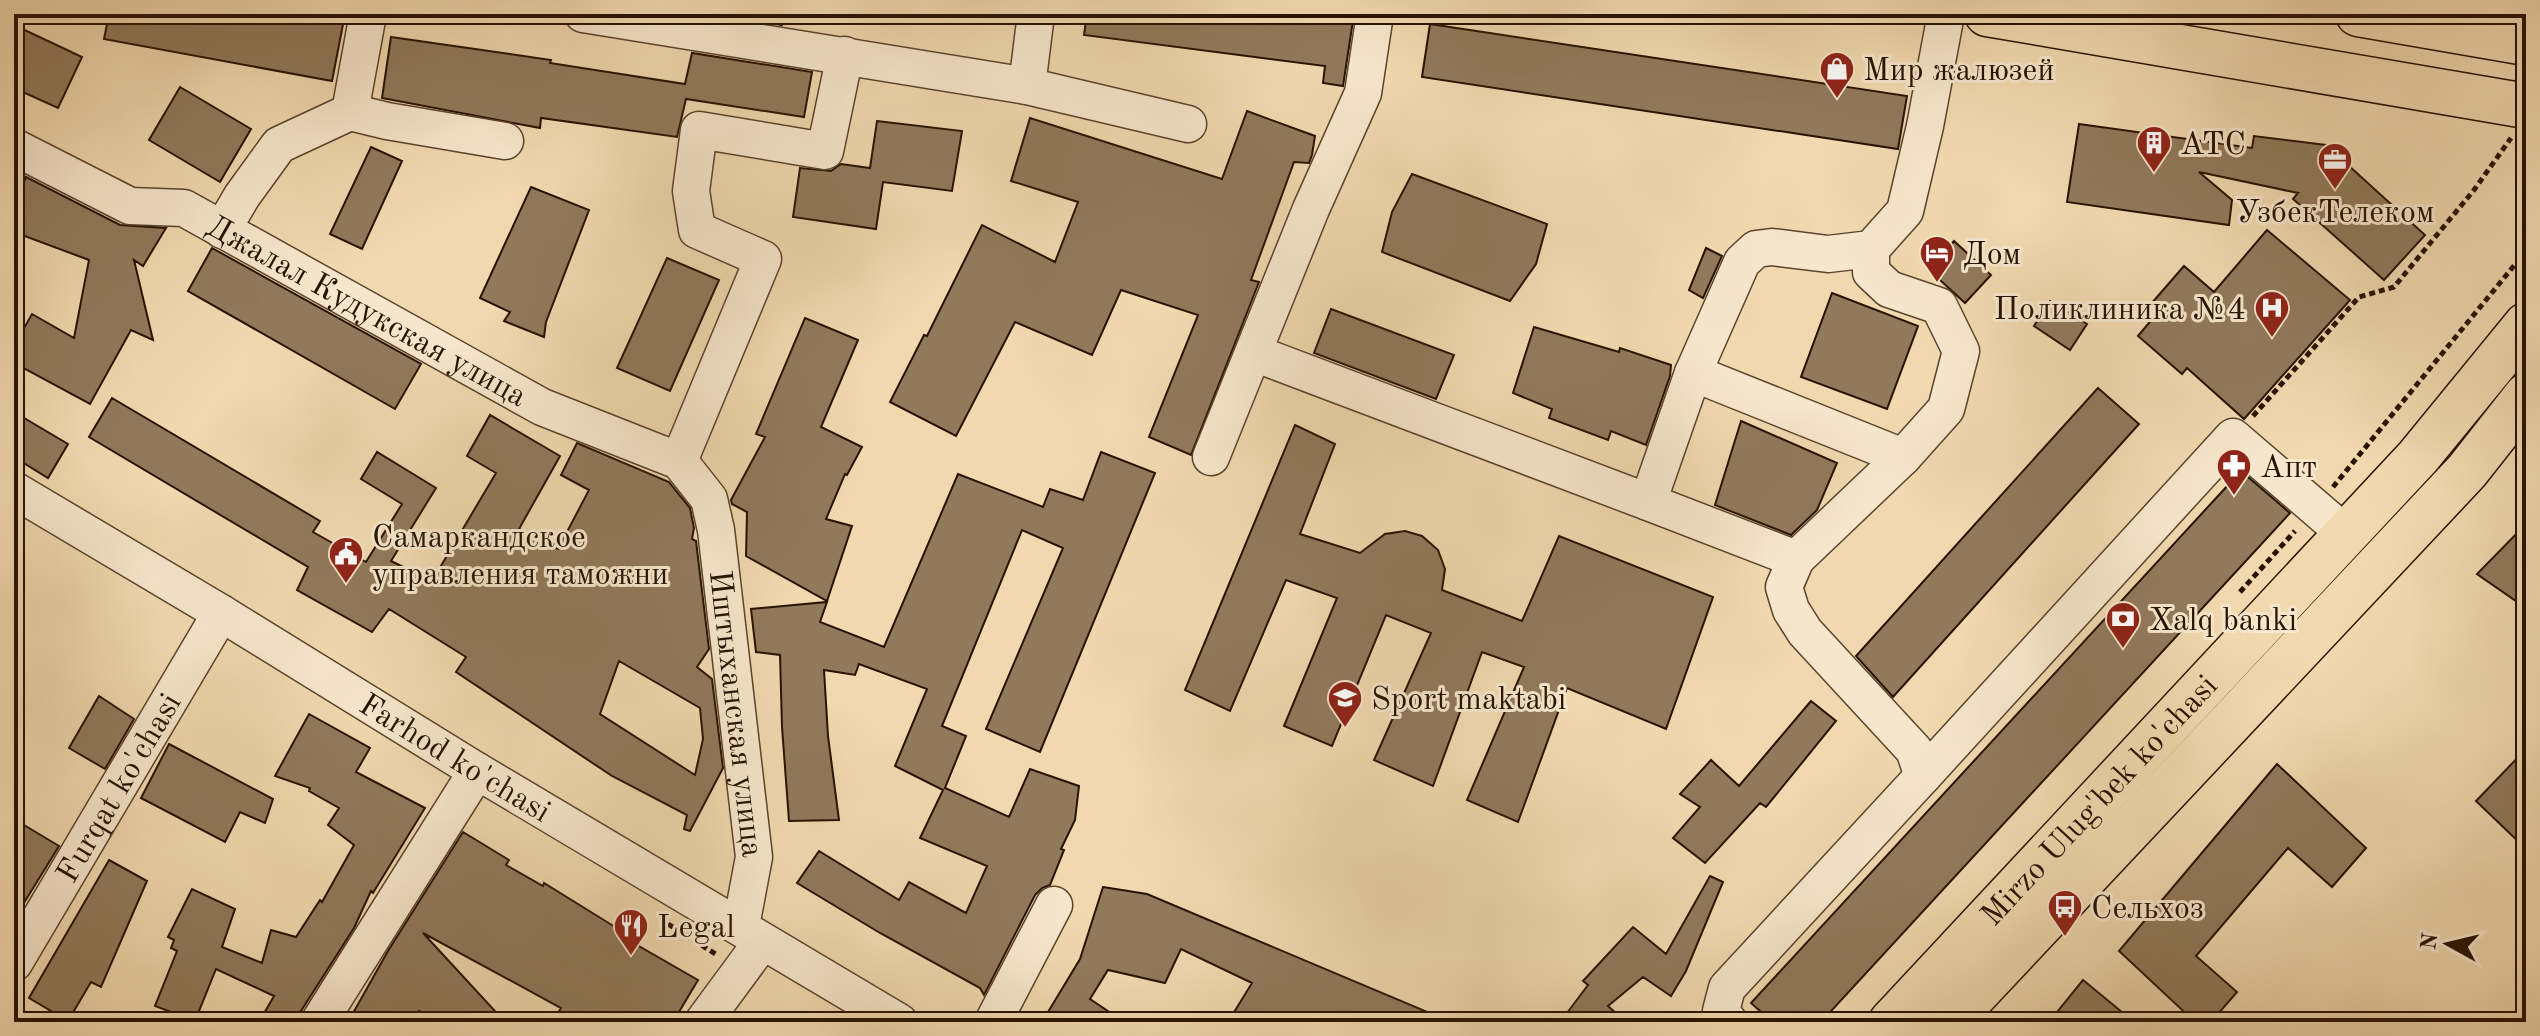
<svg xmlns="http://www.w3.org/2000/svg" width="2540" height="1036" font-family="'Old Standard TT',serif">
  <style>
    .building { fill: #91795b; stroke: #281200; stroke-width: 2; fill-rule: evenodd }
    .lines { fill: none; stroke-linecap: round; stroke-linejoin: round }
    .minor-casing { stroke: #5a442c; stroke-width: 39 }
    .major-casing { stroke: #281200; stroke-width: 47 }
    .path { stroke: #281200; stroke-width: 5; stroke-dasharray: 6 4; stroke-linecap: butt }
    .minor { stroke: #f6e6cb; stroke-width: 36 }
    .major { stroke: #f1d8af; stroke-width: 44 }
    .labels { text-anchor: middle; stroke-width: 6; stroke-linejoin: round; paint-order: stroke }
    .poi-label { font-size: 32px; fill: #281200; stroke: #f6e6cb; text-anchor: start }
    .street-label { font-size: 32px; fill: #281200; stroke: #f6e6cb }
  </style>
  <rect width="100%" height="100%" fill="#f1d8af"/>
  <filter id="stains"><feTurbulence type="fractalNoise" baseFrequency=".0025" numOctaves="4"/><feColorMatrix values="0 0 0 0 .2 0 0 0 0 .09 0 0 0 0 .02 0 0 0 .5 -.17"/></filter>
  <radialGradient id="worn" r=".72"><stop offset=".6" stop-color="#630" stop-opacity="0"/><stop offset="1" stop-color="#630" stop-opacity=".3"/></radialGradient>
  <!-- building -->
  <path class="building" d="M109,14H345L332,81L104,39Z
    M714,14H784L782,25Z
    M1087,14H1354L1343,86L1323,83L1325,66L1084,35Z
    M1430,24L1907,96L1898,149L1422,77Z
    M14,25L82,57L58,108L14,88Z
    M391,37L551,60L550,63L685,84L692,53L812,72L804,117L686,99L677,137L541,118L540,128L382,98Z
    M180,87L251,129L220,182L149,140Z
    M1247,111L1315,136L1312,155L1309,163L1294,162L1251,280L1259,282L1191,455L1149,437L1198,315L1121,290L1092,355L1015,322L956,436L890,402L924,335L927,336L982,225L1055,262L1078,202L1011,181L1030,118L1222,179Z
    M877,121L962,131L952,191L883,182L876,229L793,217L800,168L831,171L841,164L870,168Z
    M2079,124L2252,148L2254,136L2326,145L2425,235L2384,280L2293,199L2298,193L2199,172L2232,200L2229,225L2067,202Z
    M371,147L402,161L362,249L330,234Z
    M1412,174L1547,224L1536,264L1510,301L1382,252L1392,212Z
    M26,177L120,225L166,228L143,266L134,260L153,340L131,330L90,404L14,363V346L32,314L74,338L89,260L14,232V205Z
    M531,187L589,210L546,322L544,337L504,321L510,312L480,298Z
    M2267,230L2350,300L2244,419L2187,368L2182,374L2138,336L2159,311L2151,304L2184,266L2214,292Z
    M1954,241L1991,275L1965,303L1928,269Z
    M212,248L421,364L395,409L188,291Z
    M1706,248L1722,256L1703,298L1689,290Z
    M667,258L719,280L670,391L617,368Z
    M1832,293L1918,326L1887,409L1801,377Z
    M2050,301L2087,324L2070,350L2034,326Z
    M1331,309L1454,355L1436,399L1314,353Z
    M805,318L858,340L821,427L862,447L847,475L845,474L826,519L852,526L827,601L746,556L747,512L732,504L731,500L765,437L756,434Z
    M1534,327L1619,352L1620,348L1671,365L1670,376L1646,445L1611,431L1608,440L1549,418L1552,409L1513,393Z
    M2098,388L2139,424L1893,697L1856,656Z
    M112,398L320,521L313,532L366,562L402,504L361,479L377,452L436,488L391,561L432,581L496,473L467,456L490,415L560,456L519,529L558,549L589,490L561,475L577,443L669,482L690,508L694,528L692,539L696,541L709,649L697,667L712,679L723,768L690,831L684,829L687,815L612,776L456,672L466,657L389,609L372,632L297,590L308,567L89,437ZM619,661L700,708L703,739L695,775L600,714Z
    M14,412L68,444L48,478L14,457Z
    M1741,421L1837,463L1817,510L1791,535L1715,505Z
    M1295,425L1335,444L1300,534L1360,553L1385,534L1405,531L1422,536L1438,550L1445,569L1442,590L1522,621L1559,536L1713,597L1666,729L1567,688L1518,822L1467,800L1524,667L1482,652L1433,786L1374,760L1431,633L1386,615L1332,746L1284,726L1337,598L1286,580L1230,711L1185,690Z
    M1101,452L1155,473L1040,752L986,729L1063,548L1022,530L942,726L966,736L945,788L1009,817L1030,769L1079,786L1075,820L1061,849L1064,850L1050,885L1042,888L1035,895L984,995L980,988L880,933L797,883L819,851L899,900L909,882L966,913L987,866L920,838L943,790L895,766L927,689L859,664L855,675L824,670L828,736L839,820L789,821L782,727L780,655L756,652L751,609L827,602L820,622L884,647L958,474L1043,507L1050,489L1083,500Z
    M2241,471L2290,513L1821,1022H1772L1751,1003Z
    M2526,524V608L2477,574Z
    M99,696L134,719L105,769L69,748Z
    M1811,701L1836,721L1766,807L1760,803L1705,863L1673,838L1700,807L1680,794L1711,760L1739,786Z
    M309,714L370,748L356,772L425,808L373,893L371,891L354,928L301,1011L298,1022H259L274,996L216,969L195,1021L155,1006L177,951L171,948L174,940L168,937L192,889L235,909L222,947L262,963L271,930L296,937L320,900L322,902L354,845L328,825L339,808L309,791L310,788L275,776Z
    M169,744L273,799L265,823L240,812L225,842L141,798Z
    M2526,749V849L2476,801Z
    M2277,764L2366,848L2332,887L2288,848L2196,956L2237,992L2211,1022H2195L2119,951Z
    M14,819L59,846L14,919Z
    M463,832L509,860L506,865L543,886L544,883L620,930L618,934L698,980L673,1022H552L561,1008L423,933L505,1022H443L419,1011L410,1022H348L388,951Z
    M109,860L147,881L101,987L91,982L68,1021L29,998Z
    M1710,876L1723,882L1686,971L1671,996L1643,977L1608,1006L1626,1022H1578L1567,1013L1588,985L1583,981L1633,927L1666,954Z
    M1103,887L1147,894L1451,1022H1228L1252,983L1181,949L1165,983L1108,970L1090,999L1124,1022H1042L1080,959Z
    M2083,980L2134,1022H2049Z"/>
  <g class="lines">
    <defs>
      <g id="minor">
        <path d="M583,14L1027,86L1188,124"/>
        <path d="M1027,86L1036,14"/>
        <path d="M350,112L387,121L505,141"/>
        <path id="s1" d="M14,147L130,206L184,208L542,407L679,461L709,499L716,530L754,857L741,926"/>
        <path d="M222,230L242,196L279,145L350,112L368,14"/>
        <path d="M1254,353L1648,502"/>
        <path d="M1693,373L1903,457L1946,409L1961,351L1939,306L1889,289L1871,272V249"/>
        <path d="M1211,457L1311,209L1363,93L1375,14"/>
        <path d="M679,461L763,259L697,230L691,191L699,130L825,151L845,55"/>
        <path id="s2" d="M14,490L221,613L477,771L899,1022"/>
        <path d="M1796,559L1648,502L1693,373L1742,262L1756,249L1772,247L1828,254L1871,249L1905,211L1925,126L1946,14"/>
        <path d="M1923,776L2233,437L2347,535"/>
        <path id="s3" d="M14,963L221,613"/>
        <path d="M319,1022L477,771"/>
        <path d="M703,1022L762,942"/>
        <path d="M993,1022L1054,905"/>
        <path d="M1729,1022L1721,1011L1727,988L1923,776L1914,750L1805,632L1791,610L1784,587L1796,559L1903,457"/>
      </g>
      <g id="major">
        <path d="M1987,14L2526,106"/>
        <path d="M2358,14L2526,43"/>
        <path id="s4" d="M1891,1022L2418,457L2526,325"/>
        <path d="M1949,1022L2467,471L2526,396"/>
      </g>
    </defs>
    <!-- minor casing -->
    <use href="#minor" class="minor-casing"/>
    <!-- major casing -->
    <use href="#major" class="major-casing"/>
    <!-- path -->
    <path class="path" d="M2253,416L2359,297L2394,287L2474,190L2511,138
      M2333,487L2526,251
      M2240,592L2295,531
      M668,924L717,955"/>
    <!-- minor -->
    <use href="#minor" class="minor"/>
    <!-- major -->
    <use href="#major" class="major"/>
  </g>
  <!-- icons -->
  <defs>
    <symbol id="shop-pin" viewBox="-11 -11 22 30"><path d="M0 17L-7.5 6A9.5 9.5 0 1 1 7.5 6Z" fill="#8f2418" stroke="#f6e6cb"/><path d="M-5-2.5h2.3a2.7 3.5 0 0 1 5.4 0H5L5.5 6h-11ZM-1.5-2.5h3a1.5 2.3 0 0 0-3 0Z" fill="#fff"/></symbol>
    <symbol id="building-pin" viewBox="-11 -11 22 30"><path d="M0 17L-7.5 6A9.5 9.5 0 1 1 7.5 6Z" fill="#8f2418" stroke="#f6e6cb"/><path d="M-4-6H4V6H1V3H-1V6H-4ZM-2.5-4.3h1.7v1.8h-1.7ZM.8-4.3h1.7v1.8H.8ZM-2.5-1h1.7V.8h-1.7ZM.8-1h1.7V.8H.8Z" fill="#fff"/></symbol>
    <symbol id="office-pin" viewBox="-11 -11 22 30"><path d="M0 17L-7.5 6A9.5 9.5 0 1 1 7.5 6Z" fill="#8f2418" stroke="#f6e6cb"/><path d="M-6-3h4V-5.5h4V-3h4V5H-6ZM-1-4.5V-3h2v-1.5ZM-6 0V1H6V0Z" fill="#fff"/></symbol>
    <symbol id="hotel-pin" viewBox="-11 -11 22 30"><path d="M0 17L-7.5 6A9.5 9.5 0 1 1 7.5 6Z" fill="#8f2418" stroke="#f6e6cb"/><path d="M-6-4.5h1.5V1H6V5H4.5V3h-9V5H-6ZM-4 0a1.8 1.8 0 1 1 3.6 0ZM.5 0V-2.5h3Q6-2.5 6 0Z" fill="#fff"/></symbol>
    <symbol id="hospital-pin" viewBox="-11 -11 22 30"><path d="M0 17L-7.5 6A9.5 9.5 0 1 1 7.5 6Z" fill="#8f2418" stroke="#f6e6cb"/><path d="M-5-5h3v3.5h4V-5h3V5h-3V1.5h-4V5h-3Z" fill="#fff"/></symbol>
    <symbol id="pharmacy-pin" viewBox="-11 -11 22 30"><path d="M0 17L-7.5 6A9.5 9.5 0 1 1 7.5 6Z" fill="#8f2418" stroke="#f6e6cb"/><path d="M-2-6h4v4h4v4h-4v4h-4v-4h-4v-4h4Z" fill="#fff"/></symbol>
    <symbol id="civic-pin" viewBox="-11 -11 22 30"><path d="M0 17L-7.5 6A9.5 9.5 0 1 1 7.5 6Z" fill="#8f2418" stroke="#f6e6cb"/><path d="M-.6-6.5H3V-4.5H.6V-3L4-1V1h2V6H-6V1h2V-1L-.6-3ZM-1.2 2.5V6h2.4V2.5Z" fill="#fff"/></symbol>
    <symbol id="bank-pin" viewBox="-11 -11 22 30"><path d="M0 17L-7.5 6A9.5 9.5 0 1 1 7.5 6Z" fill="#8f2418" stroke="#f6e6cb"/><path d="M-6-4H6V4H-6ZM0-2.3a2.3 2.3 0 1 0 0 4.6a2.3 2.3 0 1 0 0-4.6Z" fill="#fff"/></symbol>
    <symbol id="school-pin" viewBox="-11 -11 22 30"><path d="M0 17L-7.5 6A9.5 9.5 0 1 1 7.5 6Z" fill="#8f2418" stroke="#f6e6cb"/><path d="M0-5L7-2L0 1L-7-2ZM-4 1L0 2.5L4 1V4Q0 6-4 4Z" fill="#fff"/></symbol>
    <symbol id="bus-pin" viewBox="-11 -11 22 30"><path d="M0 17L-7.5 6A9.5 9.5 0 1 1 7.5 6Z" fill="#8f2418" stroke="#f6e6cb"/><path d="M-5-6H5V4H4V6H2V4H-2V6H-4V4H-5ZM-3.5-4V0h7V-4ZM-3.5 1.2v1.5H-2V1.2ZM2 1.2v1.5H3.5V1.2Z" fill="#fff"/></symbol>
    <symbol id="restaurant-pin" viewBox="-11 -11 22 30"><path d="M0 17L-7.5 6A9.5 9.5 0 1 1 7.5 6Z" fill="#8f2418" stroke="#f6e6cb"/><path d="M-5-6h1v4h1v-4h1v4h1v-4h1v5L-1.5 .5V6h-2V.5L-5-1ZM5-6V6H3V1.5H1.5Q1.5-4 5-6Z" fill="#fff"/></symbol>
  </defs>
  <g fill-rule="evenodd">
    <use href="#shop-pin" x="1817" y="49" width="40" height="54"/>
    <use href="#building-pin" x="2134" y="123" width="40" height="54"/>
    <use href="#office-pin" x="2315" y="140" width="40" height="54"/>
    <use href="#hotel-pin" x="1917" y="233" width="40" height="54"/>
    <use href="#hospital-pin" x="2252" y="288" width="40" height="54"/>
    <use href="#pharmacy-pin" x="2214" y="446" width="40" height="54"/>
    <use href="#civic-pin" x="326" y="534" width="40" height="54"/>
    <use href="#bank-pin" x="2103" y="599" width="40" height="54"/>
    <use href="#school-pin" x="1325" y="678" width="40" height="54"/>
    <use href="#bus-pin" x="2045" y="887" width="40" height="54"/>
    <use href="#restaurant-pin" x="611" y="906" width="40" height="54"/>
  </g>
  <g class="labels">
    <!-- poi labels -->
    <g class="poi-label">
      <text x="1863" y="80">Мир жалюзей</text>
      <text x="2180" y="154">ATC</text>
      <text x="2335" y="222" text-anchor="middle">УзбекТелеком</text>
      <text x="1963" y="264">Дом</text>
      <text x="2246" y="319" text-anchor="end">Поликлиника №4</text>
      <text x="2260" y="477">Апт</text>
      <text x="372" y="547">Самаркандское<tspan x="372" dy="37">управления таможни</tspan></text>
      <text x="2149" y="630">Xalq banki</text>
      <text x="1371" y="709">Sport maktabi</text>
      <text x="2091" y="918">Сельхоз</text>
      <text x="657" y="937">Legal</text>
    </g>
    <!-- street labels -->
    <g class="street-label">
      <text dy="11" stroke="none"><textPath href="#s1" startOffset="394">Джалал Кудукская улица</textPath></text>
      <text dy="11" stroke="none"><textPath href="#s1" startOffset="1006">Иштыханская улица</textPath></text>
      <text dy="11" stroke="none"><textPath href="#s2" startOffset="516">Farhod ko'chasi</textPath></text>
      <text dy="11" stroke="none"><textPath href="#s3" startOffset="204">Furqat ko'chasi</textPath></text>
      <text dy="11" stroke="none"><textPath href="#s4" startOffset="304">Mirzo Ulug'bek ko'chasi</textPath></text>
    </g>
  </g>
  <!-- margin -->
  <rect width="2540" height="1036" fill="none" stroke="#f1d8af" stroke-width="48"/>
  <rect x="16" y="16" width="2508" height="1004" fill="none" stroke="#281200" stroke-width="4"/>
  <rect x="24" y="24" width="2492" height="988" fill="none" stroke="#281200" stroke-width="2"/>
  <!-- north arrow -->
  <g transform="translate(2448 944) rotate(278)" stroke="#f6e6cb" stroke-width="6" paint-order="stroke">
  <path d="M0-6L14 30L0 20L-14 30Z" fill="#281200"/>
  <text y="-12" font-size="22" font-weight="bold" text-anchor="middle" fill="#281200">N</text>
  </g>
  <rect width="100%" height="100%" filter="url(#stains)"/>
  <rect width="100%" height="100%" fill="url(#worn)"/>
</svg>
